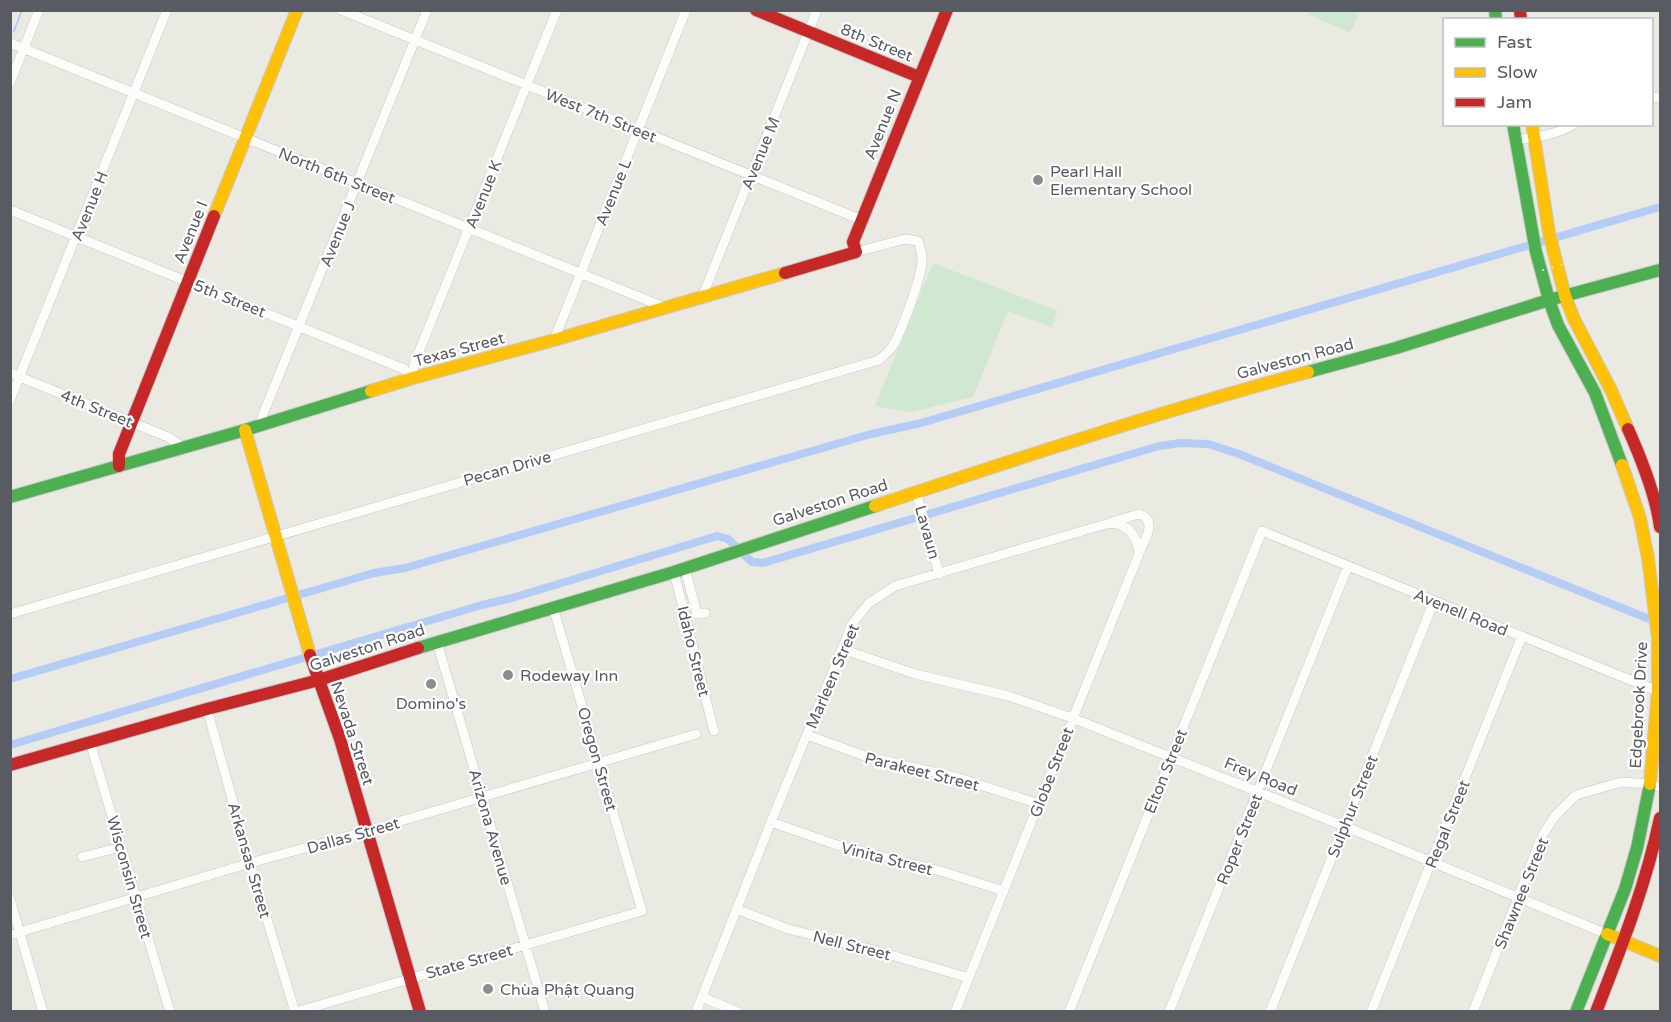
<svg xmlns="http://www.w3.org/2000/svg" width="1671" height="1022" font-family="'Varela Round',sans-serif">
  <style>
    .green { fill: #d0e7d1 }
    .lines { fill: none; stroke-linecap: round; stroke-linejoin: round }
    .stream { stroke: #b4ccf6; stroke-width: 2 }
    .canal { stroke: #b4ccf6; stroke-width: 8 }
    .street-casing { stroke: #c7c8c6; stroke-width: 10 }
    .fast-casing { stroke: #c9c8c8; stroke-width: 14 }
    .slow-casing { stroke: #c9c8c8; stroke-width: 14 }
    .jam-casing { stroke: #c9c8c8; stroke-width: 14 }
    .street { stroke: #fcfcfb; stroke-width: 9 }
    .fast { stroke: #4caf50; stroke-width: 12 }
    .slow { stroke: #ffc107; stroke-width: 12 }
    .jam { stroke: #c62828; stroke-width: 12 }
    .rail { stroke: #e2e3e2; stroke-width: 2; stroke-dasharray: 1.5 8; stroke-linecap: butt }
    .poi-dot { fill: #8b8d8f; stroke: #fff; stroke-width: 2 }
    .labels { text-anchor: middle; stroke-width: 4.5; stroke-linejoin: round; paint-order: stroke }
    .street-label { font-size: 16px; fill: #585b62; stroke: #fff }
    .poi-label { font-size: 16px; fill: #585b62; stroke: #fff; text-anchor: start }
  </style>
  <rect width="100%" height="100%" fill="#eae9e2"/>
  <!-- green -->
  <path class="green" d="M1309,11H1351L1359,14L1350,33L1308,14Z
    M933,263L1058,311L1051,327L1008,311L973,397L911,412L875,406Z"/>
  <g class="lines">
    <!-- stream -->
    <path class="stream" d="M14,31L22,10"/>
    <!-- canal -->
    <path class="canal" d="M10,679L374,573L405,568L871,434L921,423L1660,207
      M10,745L482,605L512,598L717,536L728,539L752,562L763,563L1159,446L1181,443L1208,444L1239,454L1659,623"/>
    <defs>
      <path id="street" d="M341,10L862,220
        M10,43L664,307
        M10,83L39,10
        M1652,97L1660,98
        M1516,140C1535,137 1557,135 1574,124
        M10,210L404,369L413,378
        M703,295L817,10
        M554,340L686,10
        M10,373L168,437L182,447
        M413,378L414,364L557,10
        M10,400L167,10
        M260,425L264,412L427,10
        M916,491L939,574
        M1112,522L1139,514C1158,520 1145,539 1140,551
        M685,568L697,614L705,613
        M674,572L714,731
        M10,614L879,360C883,356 889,352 892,347C901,333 923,274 922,259C922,253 920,247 918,241L905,239L856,252
        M437,642L545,1012
        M842,649L915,674L1009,696L1072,718L1344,826L1607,934
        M207,709L250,863L295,1012
        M807,735L865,756L959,778L1039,804
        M90,742L170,1012
        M771,822L837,845L937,870L1004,891
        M82,857L121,847
        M10,899L43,1012
        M736,909L788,929L874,950L969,978
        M10,935L250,863L367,831L696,734
        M702,997L738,1012
        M296,1012L642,911L553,607
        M696,1012L771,822L842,649L852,624L869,603L895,586L1106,524C1111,524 1117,523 1121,525C1133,530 1138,542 1139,554L955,1012
        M1069,1012L1262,531L1660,692
        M1169,1012L1348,566
        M1270,1012L1434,601
        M1371,1012L1522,636
        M1473,1012L1542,836L1555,816L1576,795L1621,782L1650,784L1660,787"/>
      <path id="fast" d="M1495,10L1496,20
        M1513,124L1536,252L1549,300L1558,325L1595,393L1622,465
        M1308,372L1396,348L1549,300L1660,270
        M10,497L245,430L371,391
        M418,648L674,572L875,506
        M1576,1012L1625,889L1637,848L1650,784"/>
      <path id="slow" d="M1532,124L1549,233L1565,296L1574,319L1611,390L1628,429
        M214,216L297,10
        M371,391L413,378L554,340L785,273
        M245,430L310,655
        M1622,465L1640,518L1648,558L1658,638V691L1650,784
        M875,506C1019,458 1162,411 1308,372
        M1607,934L1660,956"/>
      <path id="jam" d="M756,10L919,77
        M1520,10L1521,20
        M785,273L856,252L853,242L947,10
        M1628,429C1641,458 1656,496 1660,527
        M119,466V454L214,216
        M310,655L340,739L420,1012
        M10,765L207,709L319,680L418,648
        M1596,1012C1621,948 1646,885 1660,818"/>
    </defs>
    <!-- street casing -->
    <use href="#street" class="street-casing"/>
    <!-- fast casing -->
    <use href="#fast" class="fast-casing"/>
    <!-- slow casing -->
    <use href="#slow" class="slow-casing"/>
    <!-- jam casing -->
    <use href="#jam" class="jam-casing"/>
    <!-- street -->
    <use href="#street" class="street"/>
    <!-- fast -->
    <use href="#fast" class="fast"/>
    <!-- slow -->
    <use href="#slow" class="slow"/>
    <!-- jam -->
    <use href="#jam" class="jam"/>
    <!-- rail -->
    <path class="rail" d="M10,716L1660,236"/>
  </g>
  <!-- markers -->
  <g class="poi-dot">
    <circle cx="1038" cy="180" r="6"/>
    <circle cx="508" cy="675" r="6"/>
    <circle cx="431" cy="684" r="6"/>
    <circle cx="488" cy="989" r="6"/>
  </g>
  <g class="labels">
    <!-- street labels -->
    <g class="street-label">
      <text transform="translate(877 42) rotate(22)" y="6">8th Street</text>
      <text transform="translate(601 115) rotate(22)" y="6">West 7th Street</text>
      <text transform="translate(882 124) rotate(-68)" y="6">Avenue N</text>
      <text transform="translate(760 153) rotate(-68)" y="6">Avenue M</text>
      <text transform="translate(337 175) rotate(22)" y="6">North 6th Street</text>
      <text transform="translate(613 192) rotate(-68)" y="6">Avenue L</text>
      <text transform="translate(483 194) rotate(-68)" y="6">Avenue K</text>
      <text transform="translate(89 206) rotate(-68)" y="6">Avenue H</text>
      <text transform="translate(190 232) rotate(-68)" y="6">Avenue I</text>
      <text transform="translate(337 234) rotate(-68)" y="6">Avenue J</text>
      <text transform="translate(230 298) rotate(22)" y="6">5th Street</text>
      <text transform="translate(459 349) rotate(-15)" y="6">Texas Street</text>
      <text transform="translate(1295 358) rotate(-15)" y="6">Galveston Road</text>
      <text transform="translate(97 408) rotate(22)" y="6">4th Street</text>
      <text transform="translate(507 468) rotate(-16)" y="6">Pecan Drive</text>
      <text transform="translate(830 502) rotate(-18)" y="6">Galveston Road</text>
      <text transform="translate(928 532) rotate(74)" y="6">Lavaun</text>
      <text transform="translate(1461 612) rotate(22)" y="6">Avenell Road</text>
      <text transform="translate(367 647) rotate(-18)" y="6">Galveston Road</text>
      <text transform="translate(694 651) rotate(76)" y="6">Idaho Street</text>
      <text transform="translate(832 676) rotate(-67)" y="6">Marleen Street</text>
      <text transform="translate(1638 705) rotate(-87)" y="6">Edgebrook Drive</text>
      <text transform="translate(353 733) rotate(72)" y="6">Nevada Street</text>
      <text transform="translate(598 759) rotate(74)" y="6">Oregon Street</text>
      <text transform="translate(922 771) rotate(14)" y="6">Parakeet Street</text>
      <text transform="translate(1165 771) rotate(-68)" y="6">Elton Street</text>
      <text transform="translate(1051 772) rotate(-69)" y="6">Globe Street</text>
      <text transform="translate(1261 776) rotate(22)" y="6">Frey Road</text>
      <text transform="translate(1352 806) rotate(-68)" y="6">Sulphur Street</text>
      <text transform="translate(1447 824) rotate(-68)" y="6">Regal Street</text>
      <text transform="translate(491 827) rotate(74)" y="6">Arizona Avenue</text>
      <text transform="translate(353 835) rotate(-16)" y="6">Dallas Street</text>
      <text transform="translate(1239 839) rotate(-68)" y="6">Roper Street</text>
      <text transform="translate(887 858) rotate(14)" y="6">Vinita Street</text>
      <text transform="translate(250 860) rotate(74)" y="6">Arkansas Street</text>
      <text transform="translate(130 877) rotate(74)" y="6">Wisconsin Street</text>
      <text transform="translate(1521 893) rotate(-68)" y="6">Shawnee Street</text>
      <text transform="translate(852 945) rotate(14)" y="6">Nell Street</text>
      <text transform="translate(469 961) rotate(-16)" y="6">State Street</text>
    </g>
    <!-- poi labels -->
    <g class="poi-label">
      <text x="1050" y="177">Pearl Hall<tspan x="1050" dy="18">Elementary School</tspan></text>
      <text x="520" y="681">Rodeway Inn</text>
      <text x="431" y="709" text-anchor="middle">Domino's</text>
      <text x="500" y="995">Chùa Phật Quang</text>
    </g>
  </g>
  <!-- border -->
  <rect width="1671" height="1022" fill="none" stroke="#585b62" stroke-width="24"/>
  <!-- legend -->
  <rect x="1443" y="18" width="210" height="108" fill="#ffffff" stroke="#bcbdc0" stroke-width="1.5"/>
  <rect x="1455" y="38" width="30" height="9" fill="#4caf50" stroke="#bcbdc0" stroke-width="1.5"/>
  <text x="1497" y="48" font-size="18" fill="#585b62">Fast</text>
  <rect x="1455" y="68" width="30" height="9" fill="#ffc107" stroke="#bcbdc0" stroke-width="1.5"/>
  <text x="1497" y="78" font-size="18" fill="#585b62">Slow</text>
  <rect x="1455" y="98" width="30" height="9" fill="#c62828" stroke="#bcbdc0" stroke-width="1.5"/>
  <text x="1497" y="108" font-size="18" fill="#585b62">Jam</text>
</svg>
